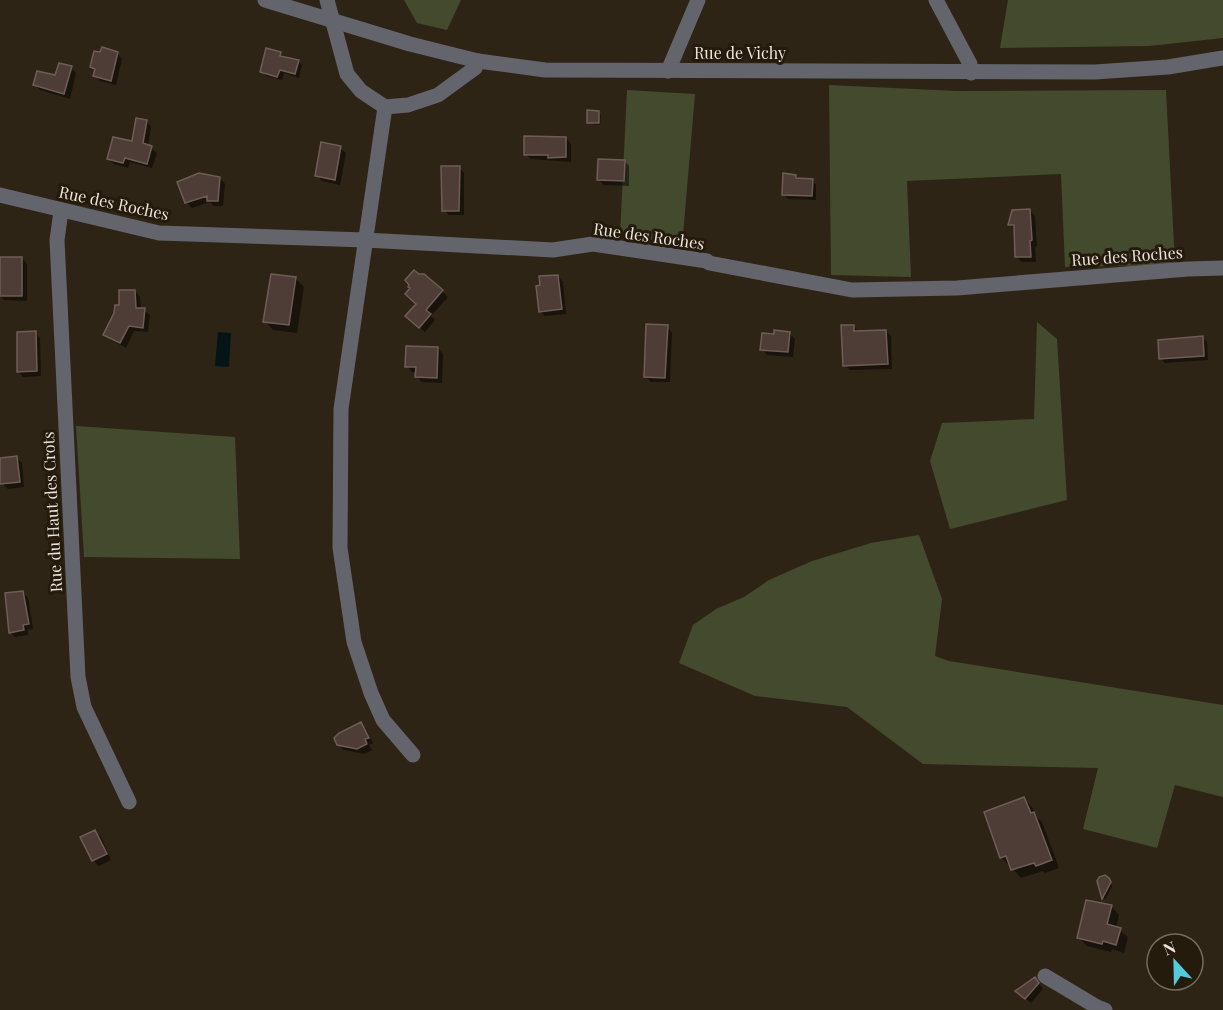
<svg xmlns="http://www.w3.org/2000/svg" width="1223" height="1010" font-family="'Playfair Display',serif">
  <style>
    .green { fill: #444a2d }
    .water { fill: #041516 }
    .shadow { fill: #0007 }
    .building { fill: #4e3c36; stroke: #705c56; stroke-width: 1.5 }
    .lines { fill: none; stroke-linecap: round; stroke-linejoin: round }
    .minor { stroke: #63646c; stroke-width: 15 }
    .tertiary { stroke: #63646c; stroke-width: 15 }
    .labels { text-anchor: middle; stroke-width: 6; stroke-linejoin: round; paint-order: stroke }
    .street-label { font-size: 16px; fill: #ebe4db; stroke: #241b0d }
  </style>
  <rect width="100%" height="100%" fill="#2e2416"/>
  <!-- green -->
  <path class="green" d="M404,0H461L447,30L417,23Z
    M1008,0H1223V38L1149,46L1000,48Z
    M829,85L956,91L1166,90L1175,265L1065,267L1061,174L907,181L911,277L831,275Z
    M627,90L695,94L682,247L620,236Z
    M1037,322L1057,339L1067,500L950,529L930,461L942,423L1034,419Z
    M76,426L235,437L240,559L84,557Z
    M919,535L942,599L935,656L949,661L1223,705V797L1175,785L1157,848L1083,829L1098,768L923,764L847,707L755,696L679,663L693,625L716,609L744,597L769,580L812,561L871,543Z"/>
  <!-- water -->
  <path class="water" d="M218,332L231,333L229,367L215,366Z"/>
  <!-- shadow -->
  <path class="shadow" d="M117,53L122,59L116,85L100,81L95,75L96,71L91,67Z
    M280,53L285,58L298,61L302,65L299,78L284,73L282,80L266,76L262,72Z
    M71,68L76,73L70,99L40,90L35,85L56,77Z
    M598,112L601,115L600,125L591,124L589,122Z
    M146,121L151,127L148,146L157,153L152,168L130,162L128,168L114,164L109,159L133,143Z
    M566,138L571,144V162L531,159L526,154Z
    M340,148L346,153L340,185L322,181L317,175Z
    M625,161L629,166V186L604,185L599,180Z
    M459,167L464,173V215H449L444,210Z
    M796,176L800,180H812L816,185V200L788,199L784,195Z
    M220,178L225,184L223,206H214L210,202L192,208L187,203L179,183Z
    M1030,211L1035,216L1037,246L1035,247L1036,262H1022L1017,257L1015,230L1010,224Z
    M0,258H22L27,264V301L4,300L0,296Z
    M424,275L448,297L431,316L435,320L425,332L412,321Z
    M558,276L563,282L566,314L545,316L540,311Z
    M295,278L304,287L297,333L273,330L265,321Z
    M135,291L140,297L141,310H144L150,315L148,332L134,331L126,348L111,340L105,334L121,307Z
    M853,326L859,332L886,331L891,336L892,369L850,370L844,365Z
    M667,327L672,332L670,382H651L646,377Z
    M35,333L40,338L41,376L23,377L18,371Z
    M789,333L795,339L793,357L767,355L762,349Z
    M1202,337L1207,342L1208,360L1165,363L1160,358Z
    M438,348L443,354L442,383L422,382L417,377V372H412L407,366Z
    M16,458L22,463L24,487L8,489L2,483L0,459Z
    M23,592L28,598L33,629L28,630V635L15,637L10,632Z
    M361,724L366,730L373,743L369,745L372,750L364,754L344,750L338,744Z
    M1024,799L1032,807L1037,817L1042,822L1059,868L1045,873L1043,871L1021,878L1001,857Z
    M95,832L101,837L111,860L99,866L93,860L82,838Z
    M1109,880L1112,886L1105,900L1098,882Z
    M1111,906L1119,915L1116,928L1128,937L1124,953L1112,949L1111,952L1087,946L1079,938Z
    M1035,978L1043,989L1031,1003L1022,996Z"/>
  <!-- building -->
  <path class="building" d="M102,47L118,52L111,81L93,76L95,69L90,67L94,51L100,52Z
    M266,48L281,52L280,56L299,60L295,74L280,70L277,77L260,72Z
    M59,63L72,66L64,94L33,85L37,71L55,75Z
    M587,110L599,111V123H587Z
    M136,118L147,120L143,143L152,146L147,164L125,158L123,163L107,159L113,137L132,141Z
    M524,136L566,137V157L548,158V155H524Z
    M321,142L341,146L335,180L315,176Z
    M598,159L625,160L624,181L597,180Z
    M441,166H460L459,211H442Z
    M199,173L220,177L218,201H207V196L185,203L177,182Z
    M783,173L796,175V178L813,179L812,196L782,195Z
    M1030,209L1032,240L1030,241L1031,257H1015L1014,225H1008L1012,210Z
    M0,257H22V296H0Z
    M414,270L419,274H424L443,290L426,310L431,314L419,328L405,316L416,304L405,294L410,288L408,287L409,285L405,280Z
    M271,274L296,277L289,325L263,322Z
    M558,275L562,309L539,312L536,286L540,285L539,276Z
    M119,290H135L136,308H145L143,328L129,326L120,343L103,335L114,313L115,305H119Z
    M646,324L668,325L665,378L644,377Z
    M841,325H854V331L886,330L888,364L843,366Z
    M774,330L790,332L788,352L760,350L762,333L774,334Z
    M36,331L37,371L17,372V332Z
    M1203,336L1204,356L1159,359L1158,340Z
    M406,346L438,347L437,378L415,377L416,367H405Z
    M17,456L20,482L0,484V458Z
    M23,591L29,624L23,625L24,630L9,633L5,593Z
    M361,722L369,738L365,739L367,744L357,749L337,745L334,738L339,733Z
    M1024,797L1031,813L1034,812L1052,860L1036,866L1034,863L1011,870L1006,856L1000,858L984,812Z
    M95,830L107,854L92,861L80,837Z
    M1105,875L1109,878L1111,882L1102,899L1097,881L1099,877Z
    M1086,900L1112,905L1107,924L1121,928L1116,945L1103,941L1102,944L1077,938Z
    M1035,977L1039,983L1025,999L1015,991Z"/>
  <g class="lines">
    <!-- minor -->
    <path class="minor" d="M327,0L347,74L361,91L385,107L408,105L438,95L475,68L478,61
      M936,0L970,64L971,73
      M668,71L698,0
      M385,107L341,409L340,548L354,642L371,693L383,720L413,755
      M0,195L159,233L365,240L553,250L593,244L707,261L709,263L852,290L957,288L1188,269L1223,268
      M61,211L57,240L78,677L84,707L129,802
      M1045,976L1097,1007L1105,1010"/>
    <!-- tertiary -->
    <path class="tertiary" d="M265,0L410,44L478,61L545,70L1095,72L1168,67L1223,58"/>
  </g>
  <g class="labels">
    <!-- street labels -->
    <g class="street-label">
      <text x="740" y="59">Rue de Vichy</text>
      <text transform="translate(114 203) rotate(12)" y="6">Rue des Roches</text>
      <text transform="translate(649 236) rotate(8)" y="6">Rue des Roches</text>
      <text transform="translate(1127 256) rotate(-4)" y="6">Rue des Roches</text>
      <text transform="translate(52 512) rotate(-93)" y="6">Rue du Haut des Crots</text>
    </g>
  </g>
  <!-- north arrow -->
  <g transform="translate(1175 962) rotate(338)"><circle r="28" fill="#241b0d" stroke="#746b5f" stroke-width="1.5"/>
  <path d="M0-4.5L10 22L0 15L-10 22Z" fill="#53cbdb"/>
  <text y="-9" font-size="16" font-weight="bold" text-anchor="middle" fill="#ebe4db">N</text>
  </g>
</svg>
